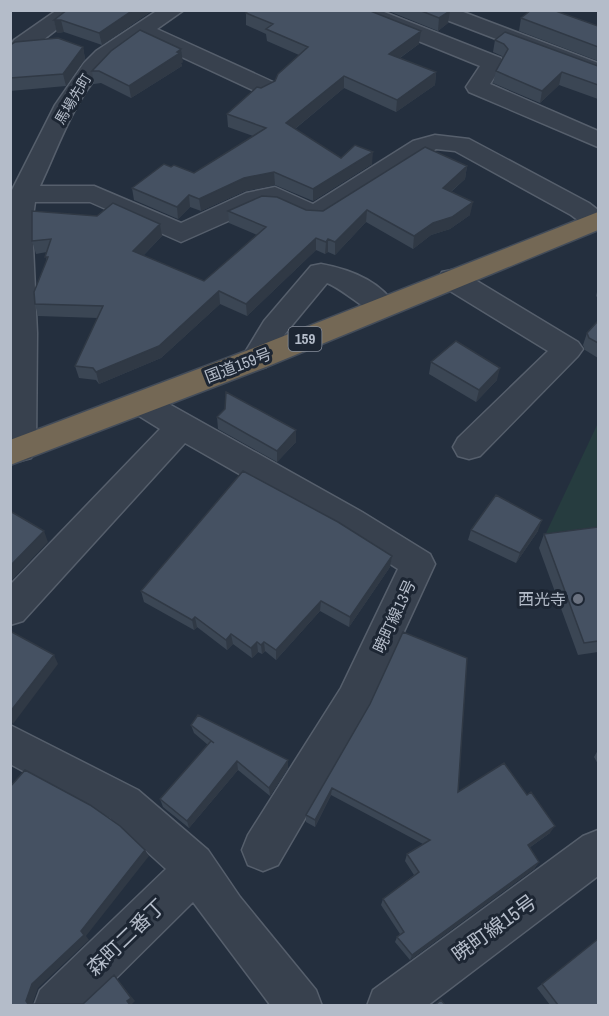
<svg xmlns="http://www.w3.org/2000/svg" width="609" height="1016" font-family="'Archivo Narrow','Noto Sans JP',sans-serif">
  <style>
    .green { fill: #263c3f }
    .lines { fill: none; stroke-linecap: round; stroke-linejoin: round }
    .minor-casing { stroke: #565f6c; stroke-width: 3 }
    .highway-casing { stroke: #434c59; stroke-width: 3 }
    .minor { fill: #38414e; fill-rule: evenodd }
    .highway { fill: #746855; fill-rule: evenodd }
    .wall { fill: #3b4654 }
    .shaded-wall { fill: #303945 }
    .building { fill: #455162; stroke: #303945; stroke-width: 1.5 }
    .worship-dot { fill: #6b7280; stroke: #1d2633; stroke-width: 2 }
    .labels { text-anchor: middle; stroke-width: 6; stroke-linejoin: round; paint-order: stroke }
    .far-street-label { font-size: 14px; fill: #b4bcc9; stroke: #1d2633 }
    .shield { fill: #1d2633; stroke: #878f9c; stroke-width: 1.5 }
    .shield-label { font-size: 15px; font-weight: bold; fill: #b4bcc9 }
    .street-label { font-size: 16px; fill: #b4bcc9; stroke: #1d2633 }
    .poi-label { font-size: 16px; fill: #b4bcc9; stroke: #1d2633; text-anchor: end }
    .near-street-label { font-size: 20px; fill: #b4bcc9; stroke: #1d2633 }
  </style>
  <rect width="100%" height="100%" fill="#242f3e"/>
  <!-- green -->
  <path class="green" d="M598,423V539L539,548Z"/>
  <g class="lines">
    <defs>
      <path id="minor" d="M57,10H82L30,50L22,52L14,50L11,45L14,40Z
        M158,10H184L157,29L273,82L276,87L273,92L265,94L257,92L143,39C129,49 114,58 102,71C73,102 58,148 40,186H94L181,223L246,193L275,187L313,204L413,141L435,135L469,139L589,203L598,210V229L587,227L571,215L455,151L436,149L323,221C300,227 284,201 262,206L181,242L90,202H35L32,223L37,333L36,449L31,458L20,461L10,458V194L55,105L84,63L96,51Z
        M349,10H379L501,58L504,63L490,84L598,131V147L469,92L466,87L480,66L352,14Z
        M428,10H458L598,63V78L431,14Z
        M321,264C349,269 381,281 396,307L392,314C389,315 386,317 382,317C374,317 343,289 327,283L284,335L266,367L256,370L246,367L241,359L264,321L311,266Z
        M452,270L462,272L578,342L583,349L578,356L480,456L469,459L458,456L453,447L458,438L548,351L442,286L438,279L442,272Z
        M142,391L153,395L362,512L430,554L435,564L367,712L278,865L263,871L248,865L242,850L248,835L341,688L398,569L339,531L185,443L23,621L10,625V585L160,429L131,411L127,403L131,395Z
        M10,725L138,790L208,850L240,897L316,990L322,1006H271L193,902L88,1006H34L40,990L166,869L110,818L10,764Z
        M598,830V876L427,1006H367L373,990L583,836Z"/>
      <path id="highway" d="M598,212V230L266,367L10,465V440L246,351Z"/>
    </defs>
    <!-- minor casing -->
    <use href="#minor" class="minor-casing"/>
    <!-- highway casing -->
    <use href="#highway" class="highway-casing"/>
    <!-- minor -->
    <use href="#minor" class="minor"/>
    <!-- highway -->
    <use href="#highway" class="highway"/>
  </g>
  <!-- wall -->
  <path class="wall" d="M67,10H153L102,45L64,32L57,33L54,20Z
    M386,10H449L448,23L438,31Z
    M246,13L419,44L400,58L436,72L435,85L396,112L344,88L295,129L341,158L372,164L313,201L275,185L245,191L201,211L190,207L178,219L134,200L132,188L171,167L194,173L253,136L228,127L227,114L261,88L275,81L299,55L267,41L266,34L246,25Z
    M521,18L598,26V61L519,31Z
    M495,40L598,66V99L559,85L540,103L493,83L496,71L503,58L502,56L493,52Z
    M10,45L83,47L85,59L66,86L10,91Z
    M183,62L181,63L182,66L131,98L101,83L94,84L92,71Z
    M467,166L465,179L451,192L470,215L450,229L431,235L413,249L366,222L335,255L328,252L325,254L316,250L247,316L220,304L161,358L99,384L96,380L79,378L75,366L98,318L38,316L35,304L46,261L47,252L36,254L32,241L160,224L162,236L143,256L204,281L257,235L229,223L228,211H323Z
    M598,288V298L596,296Z
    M598,321V358L585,350L583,345L587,333Z
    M431,362L497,380L476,402L429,374Z
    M225,409L296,442L277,462L218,429L217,417Z
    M598,527V652L578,655L539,548L544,534Z
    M471,530L538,531L516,563L468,540Z
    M392,556L390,567L349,627L320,611L276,660L265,651L262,654L258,652L252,658L233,644L227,650L197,627L194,630L144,602L141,591Z
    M370,704L458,792L550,833L529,848L539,862L534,869L410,960L395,942L397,937L400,934L381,905L383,899L414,875L405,861L407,854L423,844L331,795L315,827L306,822V815Z
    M191,725L288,760V768L270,796L238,770L189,828L163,807L160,799L208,745L194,733Z
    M598,750V764L594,757Z
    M542,984L598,1005H550L537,988Z"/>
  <!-- shaded-wall -->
  <path class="shaded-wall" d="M133,10H153L102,45L99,33Z
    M450,11L448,23L438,31L439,18Z
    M54,20H61L64,32L57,33Z
    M421,31L419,44L388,66L389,54Z
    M83,47L85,59L66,86L63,74Z
    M181,49L183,62L181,63L182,66L131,98L129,86Z
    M436,72L435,85L396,112L397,100Z
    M562,72L559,85L540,103L542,91Z
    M344,76V88L286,136V123Z
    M373,152L372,164L313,201V189Z
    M467,166L465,179L441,200L443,188Z
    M274,172L275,185L245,191L201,211L199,199L244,178Z
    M189,195L190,207L178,219L177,207Z
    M473,202L470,215L450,229L431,235L413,249L414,236L433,223Z
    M367,210L366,222L335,255V242Z
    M160,224L162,236L135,264L133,251Z
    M316,238V250L247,316L246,304Z
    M328,239V252L325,254L326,242Z
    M219,291L220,304L161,358L99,384L96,372Z
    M500,368L497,380L476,402L479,390Z
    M296,430V442L277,462V451Z
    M542,520L538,531L516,563L520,553Z
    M44,531L48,542L11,581L10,566Z
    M392,556L390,567L349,627L350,617Z
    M321,601L320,611L276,660V650Z
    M195,617L197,627L194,630L192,620Z
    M231,634L233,644L227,650L226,640Z
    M257,642L258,652L252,658L251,648Z
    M264,642L265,651L262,654L261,645Z
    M54,655L58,664L13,724L10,720V712Z
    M288,760V768L270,796L269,788Z
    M237,761L238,770L189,828L187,821Z
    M332,788L331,795L315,827V820Z
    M555,826L550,833L523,852L528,845Z
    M145,850L149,856L86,936L89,940L38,988L32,1005L28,1004L26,1001L32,984L81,931Z
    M539,862L534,869L410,960L412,955Z
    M114,975L135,1001L131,1005H130L127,1001Z"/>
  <!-- building -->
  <path class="building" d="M67,10H133L99,33L61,20H54Z
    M249,10H368L421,31L389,54L436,72L397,100L344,76L286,123L341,158L355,145L373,152L313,189L274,172L244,178L199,199L189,195L177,207L132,188L164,164L171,167L174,165L194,173L266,128L227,114L257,87L261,88L275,81L278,74L308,47L266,29L273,24L246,13Z
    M419,10H449L450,11L439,18Z
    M531,10H553L598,26V47L521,18Z
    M140,30L181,49L177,52L180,53L129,86L99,71H92L111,51Z
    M505,32L598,66V85L562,72L542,91L496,71L508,49L504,44L495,40Z
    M58,38L83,47L63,74L10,78V45L15,42Z
    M425,147L467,166L443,188L473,202L452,217L433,223L414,236L367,210L335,242L328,239L326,242L316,238L246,304L219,291L159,346L96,372L93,368L75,366L103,306L35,304L34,292L48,257H45L51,239L32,241V211L97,216L113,203L160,224L133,251L204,281L266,227L228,211L262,196L277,197L306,210L323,211Z
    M598,321V343L589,338L587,333Z
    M456,341L500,368L479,390L431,362Z
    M226,392L296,430L277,451L217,417L225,409Z
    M243,471L338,522L392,556L350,617L321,601L276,650L264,642L261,645L257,642L251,648L231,634L226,640L195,617L192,620L141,591Z
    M496,495L542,520L520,553L471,530Z
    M10,511L44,531L10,566Z
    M598,527V641L584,643L544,534Z
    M10,631L54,655L10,712Z
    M403,632L467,658L458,792L504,763L527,795L531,792L555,826L528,845L539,862L412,955L397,937L404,932L383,899L419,872L407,854L430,840L332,788L315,820L306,815L370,704Z
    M198,715L288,760L269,788L237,761L187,821L160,799L211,741L214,743L191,725Z
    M25,770L90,805L120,826L145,850L81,931L84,935L32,984L26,1001L28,1004H83L114,975L131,998L127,1001L130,1005H10V787Z
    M598,939V1005H558L542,984Z
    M441,1000L445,1005H435Z"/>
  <!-- markers -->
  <circle class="worship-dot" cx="578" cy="599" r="6"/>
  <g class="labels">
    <!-- far-street labels -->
    <g class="far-street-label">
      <text transform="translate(73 99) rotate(-59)" y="5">馬場先町</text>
    </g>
    <!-- shield labels -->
    <rect class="shield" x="288.5" y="327" width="33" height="24" rx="4.5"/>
    <g class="shield-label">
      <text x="305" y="344">159</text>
    </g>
    <!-- street labels -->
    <g class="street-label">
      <text transform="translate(238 365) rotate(-21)" y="6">国道159号</text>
      <text transform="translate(394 616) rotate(-65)" y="6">暁町線13号</text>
    </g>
    <!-- poi labels -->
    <g class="poi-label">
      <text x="566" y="605">西光寺</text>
    </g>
    <!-- near-street labels -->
    <g class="near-street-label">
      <text transform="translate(494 928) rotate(-36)" y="7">暁町線15号</text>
      <text transform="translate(126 937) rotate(-44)" y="7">森町二番丁</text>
    </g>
  </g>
  <!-- border -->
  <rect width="609" height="1016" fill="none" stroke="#b4bcc9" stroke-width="24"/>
</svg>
